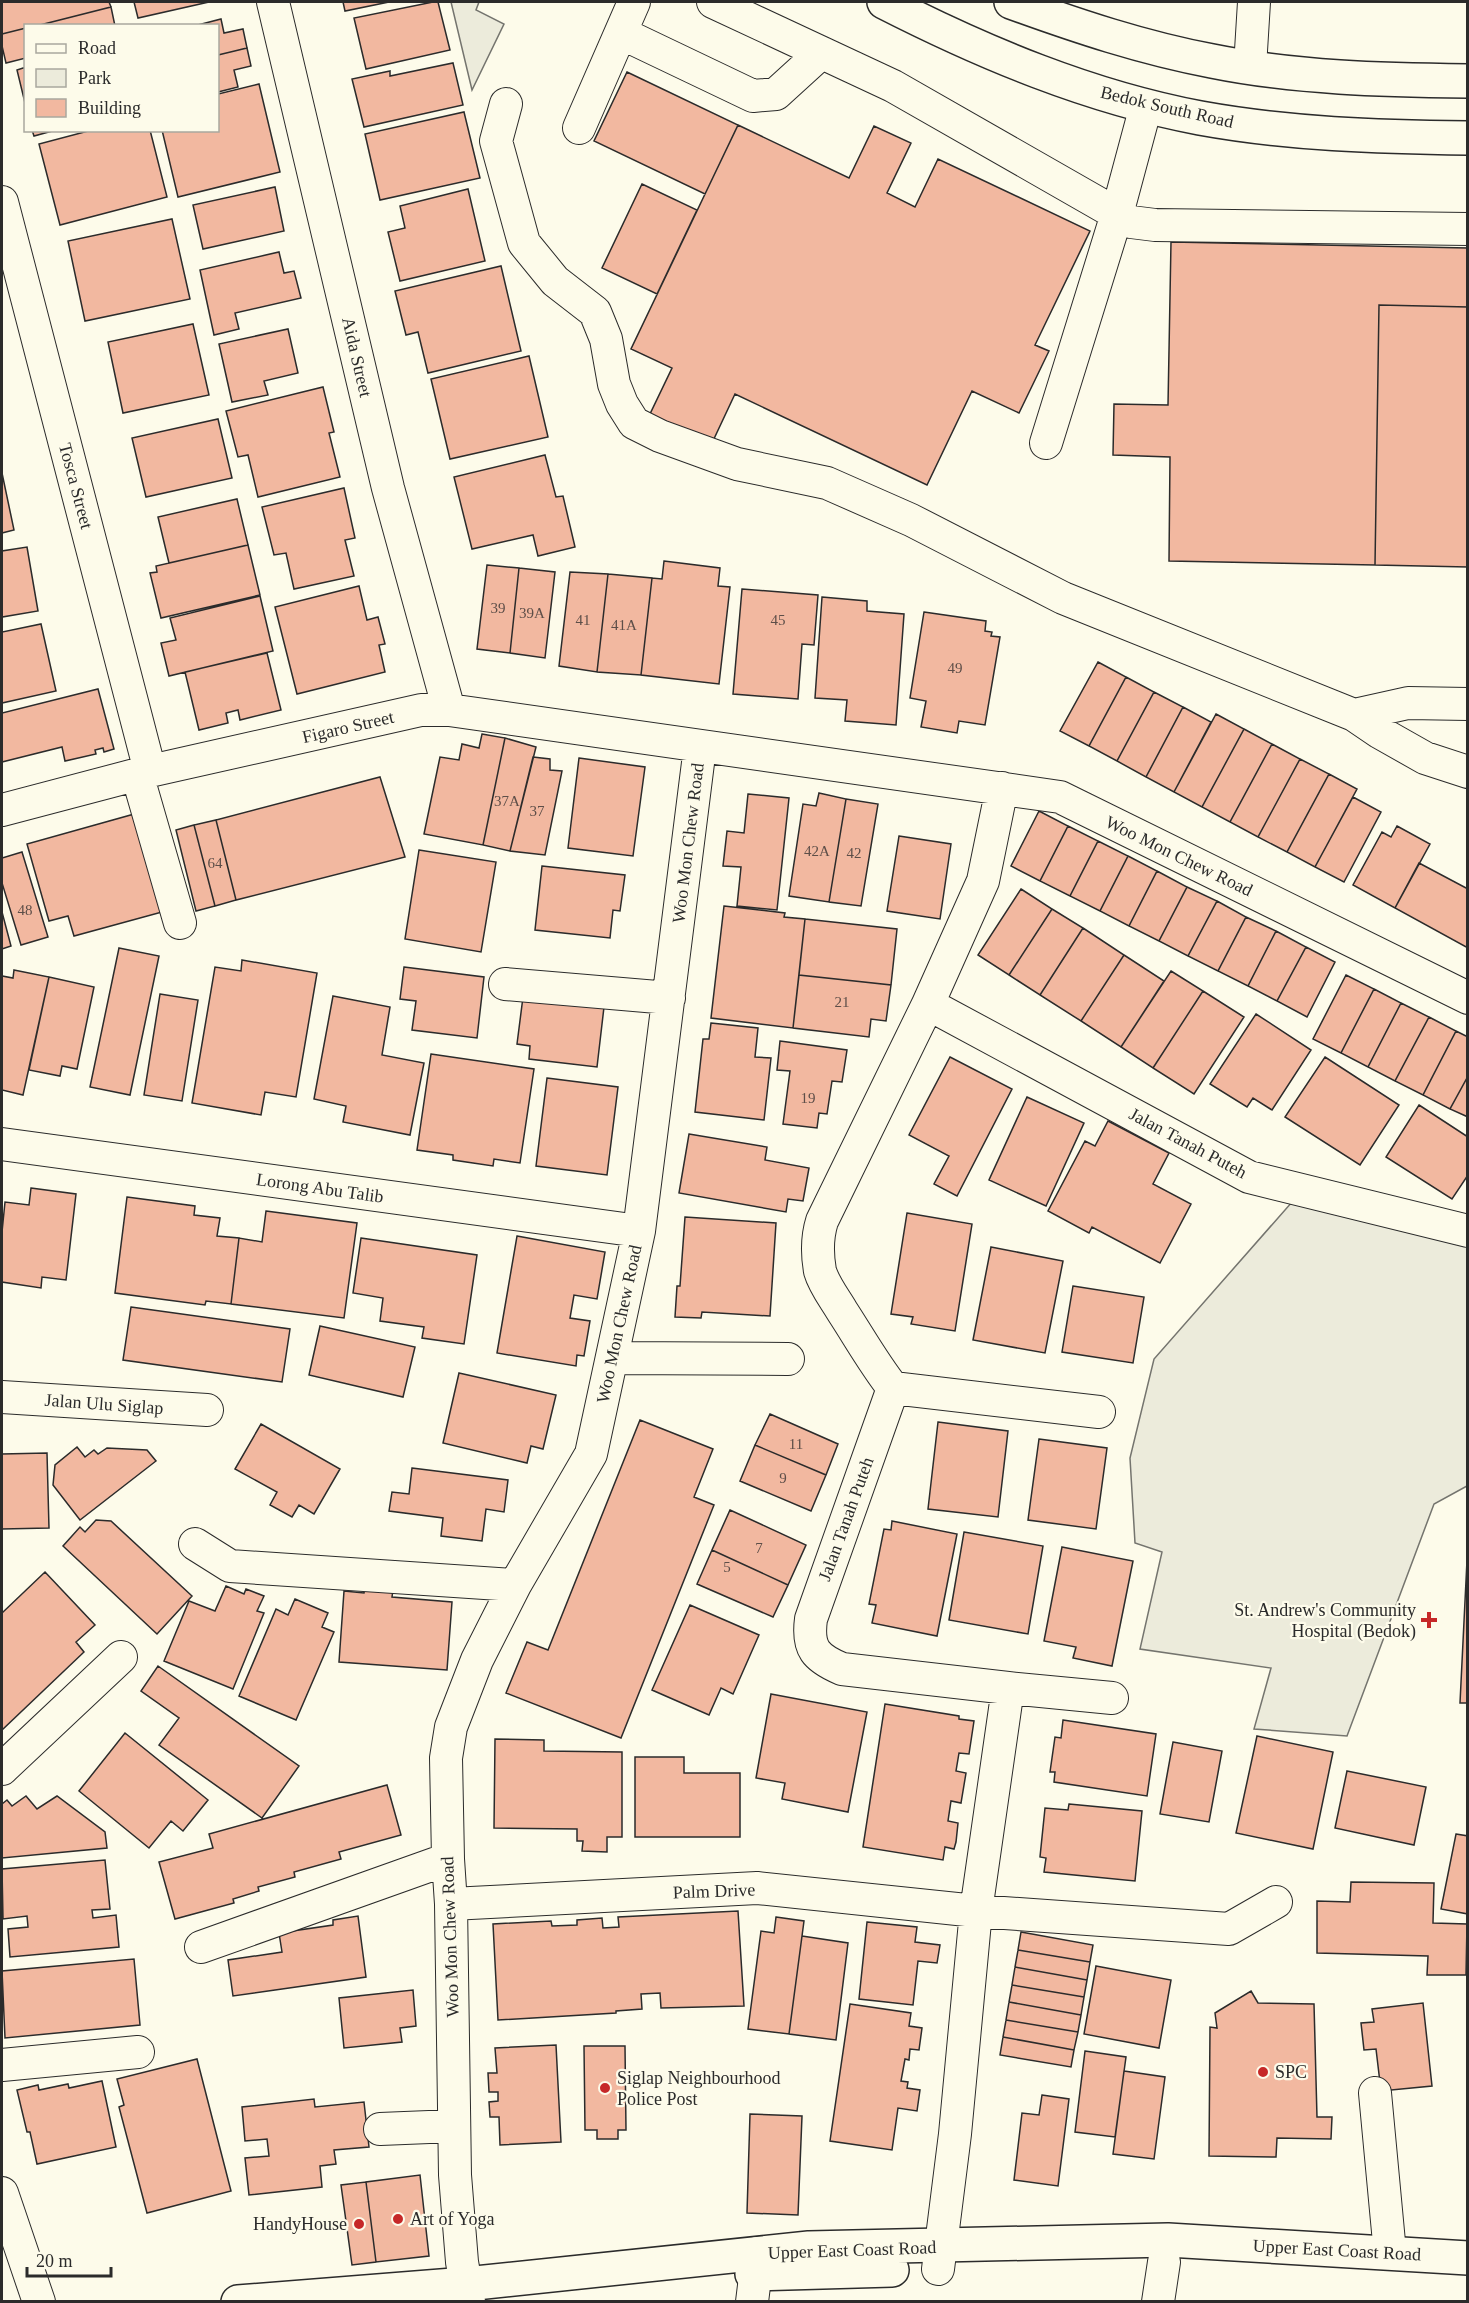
<svg xmlns="http://www.w3.org/2000/svg" width="1469" height="2303" font-family="'Times New Roman',serif">
  <style>
    .green { fill: #ecebdb; stroke: #74746e; stroke-width: 1.5 }
    .building { fill: #f2b8a0; stroke: #2b2b2b; stroke-width: 1.5 }
    .lines { fill: none; stroke-linecap: round; stroke-linejoin: round }
    .minor-casing { stroke: #2b2b2b; stroke-width: 34 }
    .major-casing { stroke: #2b2b2b; stroke-width: 36 }
    .minor { stroke: #fdfbea; stroke-width: 32 }
    .major { stroke: #fdfbea; stroke-width: 33 }
    .poi-dot { fill: #c62828; stroke: #fdfbea; stroke-width: 2 }
    .labels { text-anchor: middle; stroke-width: 4.5; stroke-linejoin: round; paint-order: stroke }
    .number-label { font-size: 15px; fill: #5d4e48 }
    .street-label { font-size: 18px; fill: #2b2b2b; stroke: #fdfbea }
    .poi-label { font-size: 18px; fill: #2b2b2b; stroke: #fdfbea; text-anchor: start }
  </style>
  <rect width="100%" height="100%" fill="#fdfbea"/>
  <!-- green -->
  <path class="green" d="M451,2H479L476,10L504,24L472,90Z
    M1292,1202L1467,1246V1486L1434,1504L1347,1736L1254,1729L1271,1668L1140,1649L1162,1552L1135,1543L1130,1458L1154,1359Z"/>
  <!-- building -->
  <path class="building" d="M2,2H109L111,7L36,26H26V28L2,34Z
    M134,2H209L138,18Z
    M343,2H389L345,11Z
    M433,2H438L450,50L366,69L354,18Z
    M111,7L115,26H36Z
    M221,19L224,33L243,29L247,48L218,55V26H194Z
    M26,28V58L6,63L2,46V34Z
    M247,48L251,66L234,70L238,87L218,92V55Z
    M453,63L463,105L364,127L352,79L390,71V76Z
    M26,67V102L25,103L17,70Z
    M627,72L738,125L705,194L594,141Z
    M259,84L280,172L178,197L162,130H218V94Z
    M464,112L480,178L380,200L365,134Z
    M738,125L849,178L874,126L911,143L887,193L915,207L938,159L1090,231L1035,345L1049,351L1019,413L972,391L927,485L735,394L712,443L650,414L672,368L631,349Z
    M32,130H56L34,136Z
    M92,130H150L167,197L60,225L39,144Z
    M642,184L697,210L657,294L602,268Z
    M275,187L284,231L203,249L193,205Z
    M468,189L485,261L400,281L388,232L405,228L400,206Z
    M172,219L190,299L85,321L68,241Z
    M1171,242L1468,248V307L1379,305L1375,565L1169,561L1170,457L1113,455L1114,404L1168,405Z
    M279,252L284,273L294,271L301,298L235,313L239,329L214,335L200,270Z
    M501,266L521,351L428,373L418,332L406,335L395,291Z
    M1379,305L1468,307V567L1375,565Z
    M193,324L209,395L123,413L108,342Z
    M288,329L298,373L264,381L268,395L232,402L219,344Z
    M529,356L548,437L450,459L431,379Z
    M323,387L334,432L329,433L340,477L258,497L248,455L238,457L226,411Z
    M218,419L232,478L146,497L132,438Z
    M545,455L556,497L563,496L575,547L538,556L533,535L472,549L454,477Z
    M2,473L14,530L2,533Z
    M344,488L355,538L345,540L354,576L294,589L286,553L274,555L262,507Z
    M237,499L248,545L169,563L158,517Z
    M248,545L260,595L161,618L150,573L157,572L156,566Z
    M27,547L38,611L2,617V551Z
    M664,561L720,568L718,586L730,587L719,684L641,675L652,578L662,579Z
    M487,565L519,568L510,653L477,649Z
    M519,568L555,572L545,658L510,653Z
    M570,572L608,574L597,672L559,666Z
    M608,574L652,578L641,675L597,672Z
    M359,586L367,620L378,617L385,644L379,645L385,672L297,694L275,607Z
    M742,589L818,595L814,645L802,644L798,699L733,694Z
    M260,596L273,651L169,676L161,643L176,640L170,618Z
    M822,597L867,601V611L904,614L896,725L845,721L847,700L815,698Z
    M924,612L986,621L985,631L992,632L991,636L1000,637L985,725L959,721L957,733L921,727L926,701L910,698Z
    M41,624L56,691L2,703V632Z
    M267,653L281,710L240,720L238,710L226,713L228,723L199,730L185,672Z
    M1098,662L1126,677L1089,746L1060,731Z
    M1126,677L1154,692L1117,761L1089,746Z
    M98,689L114,749L104,752L103,748L95,750L96,754L65,761L62,747L2,762V713Z
    M1154,692L1183,707L1146,777L1117,761Z
    M1183,707L1211,722L1174,792L1146,777Z
    M1216,714L1244,729L1202,807L1174,792Z
    M1244,729L1272,744L1230,822L1202,807Z
    M482,734L505,738L483,845L424,834L440,757L459,760L462,744L479,748Z
    M505,738L536,747L510,851L483,845Z
    M1272,744L1300,759L1258,837L1230,822Z
    M533,757L550,759V770L562,771L545,855L510,851Z
    M579,758L645,767L633,856L568,848Z
    M1300,759L1329,774L1287,852L1258,837Z
    M1329,774L1357,789L1315,867L1287,852Z
    M380,777L405,857L236,900L216,820Z
    M819,793L846,799L829,902L789,896L803,804L816,806Z
    M748,794L789,798L777,910L737,906L741,867L723,866L727,831L744,833Z
    M1353,797L1381,812L1344,882L1315,867Z
    M846,799L878,804L861,906L829,902Z
    M145,811L173,909L74,936L68,916L49,921L27,844Z
    M1039,811L1068,826L1040,881L1011,866Z
    M216,820L236,900L215,906L194,825Z
    M194,825L215,906L196,911L176,830Z
    M1068,826L1098,841L1070,896L1040,881Z
    M1397,826L1430,844L1395,908L1353,885L1382,832L1391,837Z
    M899,836L951,844L940,919L887,911Z
    M1098,841L1128,856L1100,911L1070,896Z
    M419,850L496,862L481,952L405,939Z
    M22,852L48,937L21,945L2,883V858Z
    M1128,856L1157,871L1129,926L1100,911Z
    M1419,863L1468,889V948L1395,908Z
    M542,866L625,875L620,911L613,910L610,938L535,930Z
    M1157,871L1187,887L1159,941L1129,926Z
    M1187,887L1217,901L1188,956L1159,941Z
    M1021,889L1052,909L1009,975L978,955Z
    M1217,901L1246,917L1218,971L1188,956Z
    M724,906L785,913L784,917L805,919L793,1028L711,1018Z
    M1052,909L1083,928L1040,995L1009,975Z
    M2,912L11,946L2,949Z
    M1246,917L1276,931L1248,986L1218,971Z
    M805,919L897,929L891,985L799,975Z
    M1083,928L1124,955L1081,1021L1040,995Z
    M1276,931L1306,947L1277,1001L1248,986Z
    M1306,947L1335,962L1307,1017L1277,1001Z
    M119,948L159,956L130,1095L90,1087Z
    M1124,955L1164,981L1121,1047L1081,1021Z
    M242,960L317,973L296,1097L265,1092L261,1115L192,1103L215,967L241,971Z
    M404,967L484,977L477,1038L412,1030L416,1001L400,999Z
    M14,970L49,977L23,1095L2,1090V976L13,978Z
    M1171,971L1203,991L1153,1068L1121,1047Z
    M799,975L891,985L886,1021L871,1019L869,1037L793,1028Z
    M1346,975L1374,989L1341,1053L1313,1039Z
    M49,977L94,987L77,1069L62,1066L60,1076L29,1070Z
    M1374,989L1401,1003L1368,1067L1341,1053Z
    M1203,991L1244,1017L1194,1094L1153,1068Z
    M160,994L198,1000L182,1101L144,1095Z
    M333,996L390,1007L382,1055L424,1063L410,1135L343,1122L346,1106L314,1099Z
    M523,997L604,1007L597,1067L529,1059L530,1046L517,1044Z
    M1401,1003L1429,1017L1395,1081L1368,1067Z
    M1256,1014L1311,1050L1272,1110L1253,1098L1247,1107L1210,1084Z
    M1429,1017L1456,1031L1423,1095L1395,1081Z
    M711,1023L758,1028L755,1057L771,1058L764,1120L695,1112L703,1039H709Z
    M1456,1031L1468,1037V1076L1450,1109L1423,1095Z
    M780,1041L847,1050L842,1082L832,1081L827,1114L819,1113L817,1128L783,1124L790,1071L777,1070Z
    M431,1054L534,1069L520,1163L494,1159L493,1166L453,1160V1155L417,1150Z
    M950,1057L1012,1089L957,1196L934,1184L949,1156L909,1135Z
    M1325,1057L1399,1105L1360,1165L1285,1117Z
    M1468,1076V1117L1450,1109Z
    M547,1078L618,1087L607,1175L536,1166Z
    M1027,1097L1084,1123L1046,1206L989,1180Z
    M1419,1105L1468,1137V1175L1452,1199L1386,1157Z
    M1108,1121L1169,1153L1153,1184L1191,1204L1160,1263L1092,1227L1089,1233L1048,1211L1085,1141L1095,1146Z
    M689,1134L767,1147L765,1160L809,1168L803,1201L788,1199L786,1212L679,1193Z
    M31,1188L76,1194L66,1280L42,1277L41,1288L2,1282V1232L5,1202L29,1205Z
    M127,1197L195,1206L194,1215L220,1218L217,1236L239,1238L231,1304L206,1301L205,1305L115,1293Z
    M266,1211L357,1223L344,1318L231,1304L239,1238L262,1242Z
    M907,1213L972,1224L955,1331L911,1324L913,1317L891,1314Z
    M685,1217L776,1223L770,1316L702,1312L701,1318L675,1317L677,1286H680Z
    M517,1236L605,1252L597,1299L574,1295L570,1318L590,1321L584,1356L577,1355L576,1366L497,1353Z
    M361,1238L477,1255L464,1344L422,1338L424,1327L380,1321L383,1298L353,1293Z
    M991,1247L1063,1261L1045,1353L973,1340Z
    M1073,1286L1144,1297L1133,1363L1062,1352Z
    M131,1307L290,1329L282,1382L123,1360Z
    M320,1326L415,1347L403,1397L309,1375Z
    M459,1373L556,1395L543,1449L531,1446L527,1463L443,1443Z
    M770,1414L838,1444L826,1475L755,1445Z
    M640,1420L713,1449L694,1497L714,1505L621,1738L506,1693L527,1642L548,1650Z
    M938,1422L1008,1431L998,1517L928,1509Z
    M261,1424L340,1469L314,1514L299,1505L292,1517L270,1505L277,1492L235,1469Z
    M1039,1439L1107,1448L1096,1529L1028,1520Z
    M755,1445L826,1475L811,1511L740,1481Z
    M77,1447L85,1457L94,1450L98,1454L107,1448L147,1450L156,1461L80,1520L53,1485L55,1465Z
    M47,1453L49,1528L2,1529V1454Z
    M412,1468L508,1480L504,1512L486,1509L482,1541L441,1536L443,1518L389,1511L392,1492L409,1494Z
    M730,1510L806,1545L788,1585L712,1550Z
    M96,1520L111,1521L192,1596L157,1634L63,1546L80,1527L85,1532Z
    M892,1521L957,1534L937,1636L872,1623L876,1605L869,1604L884,1529L891,1530Z
    M964,1532L1043,1546L1028,1634L949,1620Z
    M1468,1540V1703H1460Z
    M1062,1547L1133,1561L1112,1666L1073,1658L1076,1647L1044,1641Z
    M712,1550L788,1585L773,1617L697,1584Z
    M45,1572L95,1625L76,1642L84,1652L2,1730V1613Z
    M226,1586L244,1594L246,1589L264,1596L257,1611L264,1613L233,1689L164,1661L189,1601L215,1611Z
    M365,1588L393,1590L392,1597L452,1602L447,1670L339,1662L344,1591L364,1593Z
    M295,1599L328,1613L322,1627L334,1632L296,1720L239,1696L276,1609L288,1615Z
    M690,1605L759,1635L733,1694L721,1688L709,1715L652,1690Z
    M158,1666L299,1766L262,1818L159,1745L179,1718L141,1691Z
    M771,1694L867,1712L848,1812L782,1799L785,1783L756,1778Z
    M885,1704L959,1716V1719L974,1721L969,1754L959,1753L956,1771L966,1773L961,1803L951,1801L948,1821L958,1823L956,1842L954,1849L945,1847L943,1860L863,1847Z
    M1063,1720L1156,1734L1147,1796L1054,1782L1055,1772H1050L1055,1737L1061,1738Z
    M125,1733L208,1800L183,1831L171,1821L149,1848L79,1791Z
    M1257,1736L1333,1752L1313,1849L1236,1833Z
    M495,1739L544,1740V1751L622,1752V1837H607V1852L582,1851L583,1841H577V1829L494,1828Z
    M1173,1742L1222,1751L1209,1822L1160,1814Z
    M635,1757H684V1773H740V1837H635Z
    M1347,1771L1426,1787L1414,1845L1335,1828Z
    M387,1785L401,1835L339,1852L341,1859L294,1872L295,1877L258,1887L259,1891L233,1899L234,1903L175,1919L159,1862L213,1848L209,1834Z
    M26,1796L37,1809L57,1796L105,1832L107,1848L2,1858V1804L7,1800L12,1806Z
    M1069,1804L1142,1811L1135,1881L1044,1872L1046,1858L1040,1857L1045,1808L1068,1810Z
    M1456,1834L1468,1836V1914L1441,1909Z
    M105,1860L110,1909L92,1910L93,1918L116,1915L119,1947L10,1957L8,1929L28,1927L27,1916L3,1919L2,1869Z
    M1351,1882L1434,1883L1433,1923L1467,1924L1466,1975H1427L1428,1956L1317,1953V1901L1350,1902Z
    M738,1911L744,2006L661,2008L660,1993L641,1994L642,2009L616,2011V2013L498,2020L493,1924L551,1921L552,1926L577,1925V1920L602,1918L603,1928L619,1927L618,1917Z
    M358,1916L366,1977L233,1996L228,1960L282,1952L279,1933L333,1925V1920Z
    M776,1917L804,1921L789,2034L748,2029L761,1931L774,1933Z
    M867,1922L917,1927L915,1942L940,1945L937,1963L918,1961L913,2005L859,1999Z
    M1021,1932L1093,1945L1090,1962L1018,1950Z
    M802,1936L848,1943L836,2040L789,2034Z
    M1018,1950L1090,1962L1087,1980L1015,1967Z
    M134,1959L140,2025L5,2038L2,1971Z
    M1096,1966L1171,1980L1159,2048L1084,2034Z
    M1015,1967L1087,1980L1084,1997L1012,1985Z
    M1012,1985L1084,1997L1081,2015L1009,2002Z
    M413,1990L416,2026L400,2028L402,2042L344,2048L339,1998Z
    M1251,1991L1258,2003L1314,2004L1317,2117H1332L1331,2139L1277,2138L1276,2157L1209,2156L1210,2027L1217,2028L1215,2013Z
    M1009,2002L1081,2015L1078,2032L1006,2020Z
    M1423,2003L1432,2086L1381,2091L1376,2049L1364,2050L1361,2023L1374,2022L1372,2009Z
    M850,2004L911,2013L909,2026L922,2028L919,2050L910,2049L909,2060L905,2059L901,2081L908,2082L907,2088L920,2090L917,2111L898,2108L892,2150L830,2141Z
    M1006,2020L1078,2032L1074,2050L1003,2037Z
    M1003,2037L1074,2050L1071,2067L1000,2055Z
    M556,2045L561,2142L500,2145L499,2117H490L489,2102L498,2101V2092H489L488,2073H497L495,2048Z
    M584,2046H625L626,2130H618V2139H597V2130H585Z
    M1085,2051L1126,2057L1115,2137L1075,2132Z
    M197,2059L231,2191L147,2213L119,2107L124,2105L117,2079Z
    M1124,2071L1165,2077L1154,2159L1113,2154Z
    M102,2081L116,2147L37,2164L30,2132H27L17,2090L38,2085L39,2090L68,2084L69,2088Z
    M1042,2095L1069,2099L1058,2186L1014,2180L1022,2113L1039,2115Z
    M314,2099L315,2107L364,2102L369,2147L334,2150L336,2164L320,2166L322,2187L249,2195L245,2158L269,2156L267,2139L245,2141L242,2107Z
    M750,2114L802,2116L798,2215L747,2213Z
    M420,2175L429,2256L376,2262L366,2182Z
    M366,2182L376,2262L352,2265L341,2185Z"/>
  <g class="lines">
    <defs>
      <path id="minor" d="M273,2L388,488L449,710
        M713,2L893,86L1131,222L1155,225L1468,229
        M621,33L753,96L776,94L821,53
        M1250,67L1254,2
        M506,104L496,141L524,243L555,281L595,312L606,339L614,384L622,404L634,423L660,436L737,464L827,483L911,520L1063,598L1354,715L1379,732L1425,758L1468,772
        M579,128L634,2
        M2,202L150,771
        M1046,443L1117,214L1146,106
        M1354,715L1408,703L1468,704
        M137,774L180,923
        M1002,788L983,881L928,1004L822,1221C817,1237 817,1254 820,1271C824,1285 835,1299 842,1311C859,1337 874,1364 893,1388L1099,1412
        M2,810L150,771L421,710H449L1060,797L1468,998
        M505,984L669,998
        M928,1004L1249,1177L1468,1231
        M2,1144L639,1231
        M612,1358L788,1359
        M893,1388L811,1619C807,1649 816,1658 842,1669L1008,1688L1112,1698
        M2,1397L207,1410
        M195,1544L230,1566L515,1585
        M2,1769L121,1657
        M451,1904L757,1888L976,1911L1229,1929L1276,1902
        M201,1947L448,1859
        M2,2065L138,2052
        M1375,2093L1390,2253
        M380,2129L454,2126
        M2,2193L39,2302
        M938,2269L955,2134L976,1911L1008,1688
        M469,2302L462,2262L455,2175L451,1904L448,1859L446,1758L451,1727L477,1660L515,1585L591,1454L639,1231L700,747
        M752,2302L758,2253
        M1158,2302L1164,2262"/>
      <path id="major" d="M884,2C984,53 1089,97 1200,118C1288,134 1378,137 1468,138
        M1011,2C1077,26 1143,48 1212,61C1296,78 1383,80 1468,81
        M752,2274L892,2270
        M238,2302L466,2284L809,2248L1168,2240L1468,2258"/>
    </defs>
    <!-- minor casing -->
    <use href="#minor" class="minor-casing"/>
    <!-- major casing -->
    <use href="#major" class="major-casing"/>
    <!-- minor -->
    <use href="#minor" class="minor"/>
    <!-- major -->
    <use href="#major" class="major"/>
  </g>
  <!-- markers -->
  <g class="poi-dot">
    <path d="M1426 1611h6v6h6v6h-6v6h-6v-6h-6v-6h6z"/>
    <circle cx="1263" cy="2072" r="6"/>
    <circle cx="605" cy="2088" r="6"/>
    <circle cx="398" cy="2219" r="6"/>
    <circle cx="359" cy="2224" r="6"/>
  </g>
  <g class="labels">
    <!-- number labels -->
    <g class="number-label">
      <text x="498" y="613">39</text>
      <text x="532" y="618">39A</text>
      <text x="583" y="625">41</text>
      <text x="778" y="625">45</text>
      <text x="624" y="630">41A</text>
      <text x="955" y="673">49</text>
      <text x="507" y="806">37A</text>
      <text x="537" y="816">37</text>
      <text x="817" y="856">42A</text>
      <text x="854" y="858">42</text>
      <text x="215" y="868">64</text>
      <text x="25" y="915">48</text>
      <text x="842" y="1007">21</text>
      <text x="808" y="1103">19</text>
      <text x="796" y="1449">11</text>
      <text x="783" y="1483">9</text>
      <text x="759" y="1553">7</text>
      <text x="727" y="1572">5</text>
    </g>
    <!-- street labels -->
    <g class="street-label">
      <text transform="translate(1167 107) rotate(13)" y="6">Bedok South Road</text>
      <text transform="translate(357 357) rotate(77)" y="6">Aida Street</text>
      <text transform="translate(76 486) rotate(75)" y="6">Tosca Street</text>
      <text transform="translate(348 727) rotate(-13)" y="6">Figaro Street</text>
      <text transform="translate(688 843) rotate(-83)" y="6">Woo Mon Chew Road</text>
      <text transform="translate(1179 856) rotate(26)" y="6">Woo Mon Chew Road</text>
      <text transform="translate(1188 1143) rotate(28)" y="6">Jalan Tanah Puteh</text>
      <text transform="translate(320 1188) rotate(8)" y="6">Lorong Abu Talib</text>
      <text transform="translate(619 1324) rotate(-78)" y="6">Woo Mon Chew Road</text>
      <text transform="translate(104 1404) rotate(4)" y="6">Jalan Ulu Siglap</text>
      <text transform="translate(846 1519) rotate(-70)" y="6">Jalan Tanah Puteh</text>
      <text transform="translate(714 1891) rotate(-2)" y="6">Palm Drive</text>
      <text transform="translate(450 1937) rotate(-92)" y="6">Woo Mon Chew Road</text>
      <text transform="translate(852 2250) rotate(-2)" y="6">Upper East Coast Road</text>
      <text transform="translate(1337 2250) rotate(3)" y="6">Upper East Coast Road</text>
    </g>
    <!-- poi labels -->
    <g class="poi-label">
      <text x="1416" y="1616" text-anchor="end">St. Andrew's Community<tspan x="1416" dy="21">Hospital (Bedok)</tspan></text>
      <text x="1275" y="2078">SPC</text>
      <text x="617" y="2084">Siglap Neighbourhood<tspan x="617" dy="21">Police Post</tspan></text>
      <text x="410" y="2225">Art of Yoga</text>
      <text x="347" y="2230" text-anchor="end">HandyHouse</text>
    </g>
  </g>
  <!-- border -->
  <rect width="1469" height="2303" fill="none" stroke="#2b2b2b" stroke-width="6"/>
  <!-- legend -->
  <rect x="24" y="24" width="195" height="108" fill="#fdfbea" stroke="#a9a89e" stroke-width="1.5"/>
  <rect x="36" y="44" width="30" height="9" fill="#fdfbea" stroke="#a9a89e" stroke-width="1.5"/>
  <text x="78" y="54" font-size="18" fill="#2b2b2b">Road</text>
  <rect x="36" y="69" width="30" height="18" fill="#ecebdb" stroke="#a9a89e" stroke-width="1.5"/>
  <text x="78" y="84" font-size="18" fill="#2b2b2b">Park</text>
  <rect x="36" y="99" width="30" height="18" fill="#f2b8a0" stroke="#a9a89e" stroke-width="1.5"/>
  <text x="78" y="114" font-size="18" fill="#2b2b2b">Building</text>
  <!-- scale -->
  <path d="M27 2267v9h84v-9" fill="none" stroke="#2b2b2b" stroke-width="3"/>
  <text x="36" y="2267" font-size="18" fill="#2b2b2b" stroke="#fdfbea" stroke-width="4.5" paint-order="stroke">20 m</text>
</svg>
